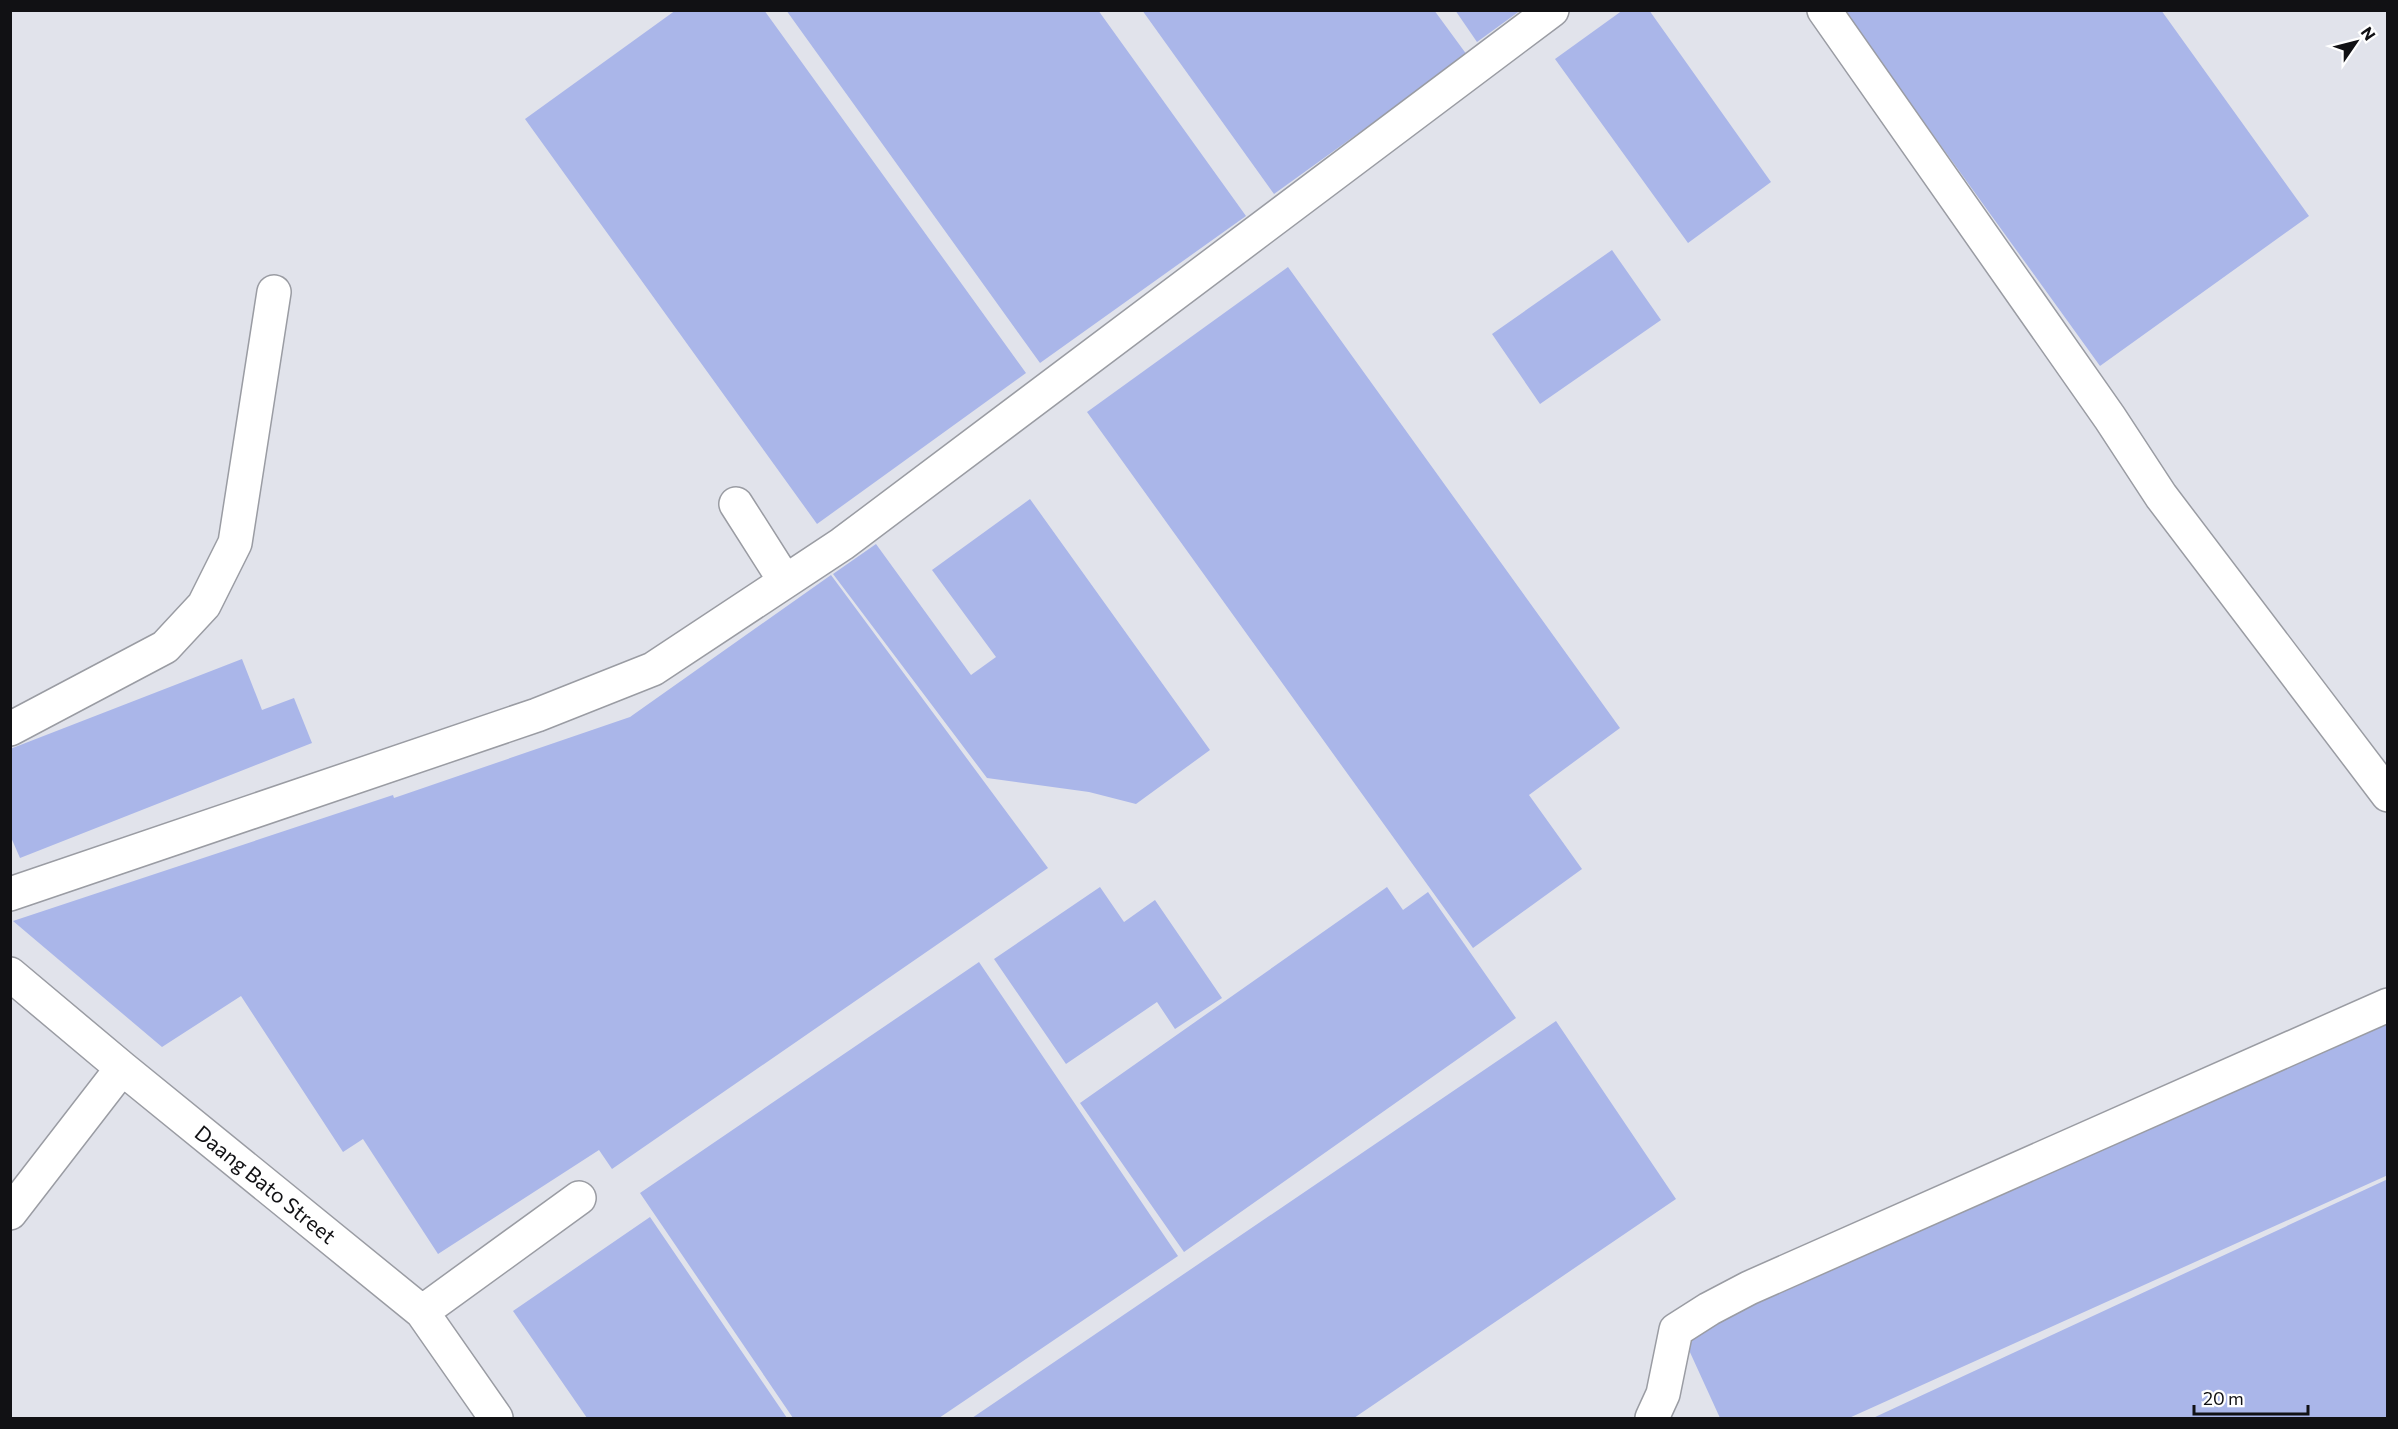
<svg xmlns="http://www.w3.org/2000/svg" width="2398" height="1429" font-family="Commissioner,sans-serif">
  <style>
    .building { fill: #aab6e9 }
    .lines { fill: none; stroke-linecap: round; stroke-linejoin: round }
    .minor-casing { stroke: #9a9ca3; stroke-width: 36 }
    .minor { stroke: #fff; stroke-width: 33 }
    .labels { text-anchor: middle; stroke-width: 6; stroke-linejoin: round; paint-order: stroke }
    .street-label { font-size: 21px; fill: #111114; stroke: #fff }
  </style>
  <rect width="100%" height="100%" fill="#e1e3eb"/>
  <!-- building -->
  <path class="building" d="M676,10H764L1026,373L817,524L525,119Z
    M786,10H1098L1246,216L1040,363Z
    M1142,10H1434L1467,55L1274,194Z
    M1455,10H1521L1477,42Z
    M1623,10H1649L1771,182L1688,243L1555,59Z
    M1843,10H2161L2309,216L2100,366Z
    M1612,250L1661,320L1540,404L1492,334Z
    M1288,267L1620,728L1529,795L1582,869L1473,948L1087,412Z
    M1030,499L1210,750L1136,804L1089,792L987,778L833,574L876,544L971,675L996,657L932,570Z
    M831,575L1048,868L612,1169L599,1150L438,1254L363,1139L343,1152L241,996L162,1047L13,921L393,795L394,798L630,717Z
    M242,659L262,710L294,698L312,743L20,858L10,835V749Z
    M1100,887L1124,922L1155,900L1222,998L1175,1029L1157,1002L1066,1064L994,959Z
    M1387,887L1403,910L1428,892L1516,1018L1184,1252L1080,1103Z
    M979,962L1178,1256L939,1418H793L640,1193Z
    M2388,1019V1175L1849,1418H1720L1683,1337Z
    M1556,1021L1676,1199L1354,1418H972Z
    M2388,1179V1418H1873Z
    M650,1217L787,1418H587L513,1311Z"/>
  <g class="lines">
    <defs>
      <path id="minor" d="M1824,10L2110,418L2161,496L2388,795
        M736,504L785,581
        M10,729L165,647L204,605L235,543L274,292
        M10,894L537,715L653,669L842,544L1552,10
        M10,974L122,1068L422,1312L496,1418
        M10,1213L122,1068
        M422,1312L579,1198
        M1652,1418L1663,1394L1676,1330L1709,1309L1749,1288L2388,1005"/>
    </defs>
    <!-- minor casing -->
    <use href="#minor" class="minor-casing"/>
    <!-- minor -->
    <use href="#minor" class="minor"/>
  </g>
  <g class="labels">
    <!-- street labels -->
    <g class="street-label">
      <text transform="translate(265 1185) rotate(39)" y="7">Daang Bato Street</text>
    </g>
  </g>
  <!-- border -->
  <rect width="2398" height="1429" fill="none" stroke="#111114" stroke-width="24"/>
  <!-- north arrow -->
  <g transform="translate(2356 42) rotate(55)" stroke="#ffffff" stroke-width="4.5" paint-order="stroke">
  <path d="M0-4.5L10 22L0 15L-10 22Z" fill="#111114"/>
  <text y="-9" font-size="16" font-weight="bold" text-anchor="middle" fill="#111114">N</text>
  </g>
  <!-- scale -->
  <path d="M2194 1405v9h114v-9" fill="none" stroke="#111114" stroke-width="3"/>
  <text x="2203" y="1405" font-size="18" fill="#111114" stroke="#ffffff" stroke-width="4.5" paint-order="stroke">20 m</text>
</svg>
